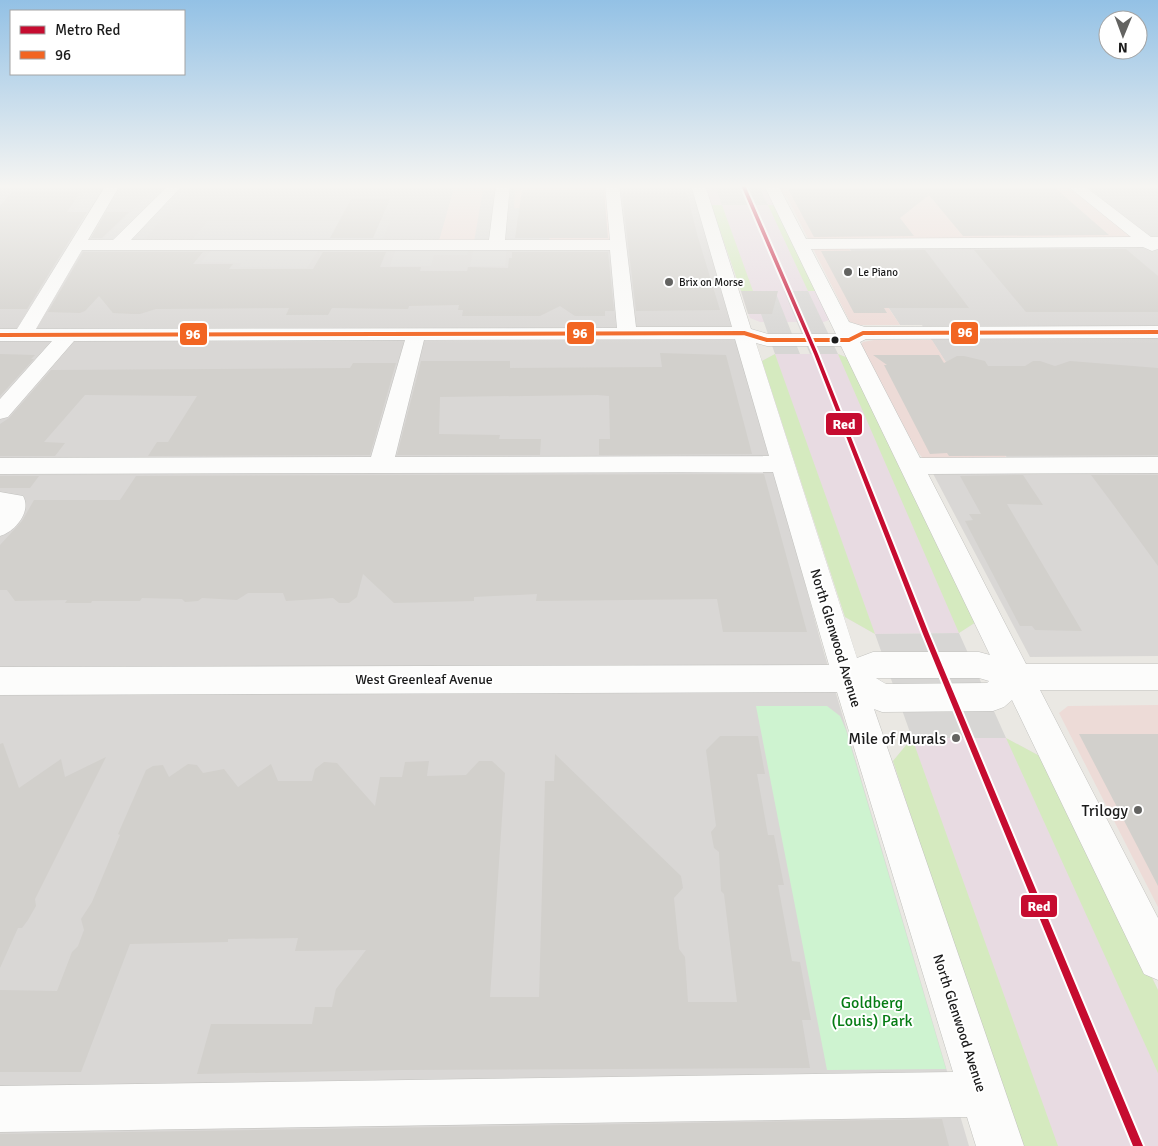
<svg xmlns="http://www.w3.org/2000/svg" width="1158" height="1146" font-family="Signika,sans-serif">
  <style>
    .residential { fill: #d9d7d5 }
    .commercial { fill: #eddbd7 }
    .industrial { fill: #e8dbe2 }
    .grass { fill: #d5eabf }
    .park { fill: #cef3d0 }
    .parking { fill: #dad9d7 }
    .pier { fill: #d7d6d4 }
    .building { fill: #d2d0cc }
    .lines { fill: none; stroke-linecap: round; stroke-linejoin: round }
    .minor-casing { stroke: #c2c2bf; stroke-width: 1 }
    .minor { fill: #fcfcfb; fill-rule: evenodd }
    .bus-1-casing { stroke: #fff; stroke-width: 6 }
    .bus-1 { stroke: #f26522; stroke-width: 4 }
    .metro-1-casing { stroke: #fff; stroke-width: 4 }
    .metro-1 { fill: #c60c30; fill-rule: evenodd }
    .poi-dot { fill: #636361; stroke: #fff; stroke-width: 2 }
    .bus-dot { fill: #1b1b1b; stroke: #fff; stroke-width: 2 }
    .labels { text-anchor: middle; stroke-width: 4; stroke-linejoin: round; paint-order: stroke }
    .far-poi-label { font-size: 11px; fill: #1b1b1b; stroke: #fff; text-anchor: start }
    .street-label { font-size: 14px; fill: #1b1b1b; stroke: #fff }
    .near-poi-label { font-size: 16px; fill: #1b1b1b; stroke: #fff; text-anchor: end }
    .near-park-label { font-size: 16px; fill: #067c14; stroke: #fff }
    .line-badge { stroke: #fff; stroke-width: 2 }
    .badge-label { font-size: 14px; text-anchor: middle; font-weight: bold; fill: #fff }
  </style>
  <rect width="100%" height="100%" fill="#eae8e3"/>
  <!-- residential -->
  <path class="residential" d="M0,185H455L439,243H614L611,185H693L734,318L820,639L969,1146H0Z
    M1073,185H1158V656L1030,657L929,466L1011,464L922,325H900L846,243L1143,240Z"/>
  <!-- commercial -->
  <path class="commercial" d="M455,185H611L615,243L438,244Z
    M777,185H1073L1144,241L846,244L900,325H859L850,322L787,197L783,195Z
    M874,340H932L1011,465L929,466L917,451L862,349L861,345L863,342Z
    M1158,705V907L1059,713L1068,706Z"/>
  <!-- industrial -->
  <path class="industrial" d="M712,186H759L767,188L829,320L824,322H760L750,318L706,190Z
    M775,354H838L853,360L976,622L959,633L875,634L845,617L762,361Z
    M990,737L1006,738L1047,760L1158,990V1146H1019L893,761L912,738Z"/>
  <!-- grass -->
  <path class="grass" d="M711,205H722L753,291H741Z
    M768,205H776L818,291H808Z
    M775,354L875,634L845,617L762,361Z
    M838,354L853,360L976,622L959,633Z
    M912,738L1058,1146H1019L893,761Z
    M1006,738L1047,760L1158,990V1073Z"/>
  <!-- park -->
  <path class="park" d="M756,706H827L840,716L846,730L946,1069L827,1070Z"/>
  <!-- parking -->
  <path class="parking" d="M515,189L514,208H540L551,219L549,242H474L483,190Z
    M86,191H102L83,227L61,229Z
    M152,191H189L141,243H99Z
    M208,221H390L382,241H191Z
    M215,246L320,248L307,268L239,267L241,263L201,262Z
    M396,248H469L467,255H434L431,266H390Z
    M474,248H507L505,266H470Z"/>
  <!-- pier -->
  <path class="pier" d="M715,185H758L768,205H722Z
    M753,291H775L800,354H775Z
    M784,291H808L838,354H810Z
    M959,633L1006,738H912L875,634Z"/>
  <!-- building -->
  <path class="building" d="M1055,188L1109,235L963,236L929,195L900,218L914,236L814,237L788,189Z
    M522,190H604L608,238H515Z
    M81,191L67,212H87L27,309H0V206L12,192Z
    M622,193H687L697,234L720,310L636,311Z
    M351,199H390L373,238H330Z
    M106,212H129L102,238H91Z
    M1126,249L1158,276V312H1026L974,250Z
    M925,250L969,308H884L887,313H854L821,251Z
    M83,252H203L193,264H233L229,269H313L323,252H386L380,267H421L420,271H467L468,267L508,268L509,258H512V252H608L614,311H605V316H575L560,306L540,316H462L463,310H458L459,305L409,306L408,309L332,308L328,315H286L289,308L156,309L140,314H133L113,313L99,296L85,311L80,313L48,312Z
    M741,291H778L772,314H748Z
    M660,353L726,355L752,454L599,455V439H610L609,396L597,395L440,397L439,434L500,435L499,439H541L540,455H397L421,361H510V368L662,367Z
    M0,354L35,355L31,359H34L0,396Z
    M873,355H939L944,363L957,356H964L985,361L988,366H1025L1033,361H1040L1055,366L1070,361L1158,368V455L949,456L947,453L930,454L884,365H887Z
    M353,363H396L370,455L148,456L157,442H168L197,396L85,395L44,442L65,443L55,456H0V424L9,418L51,370L350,368Z
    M764,474L807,632H723L717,599L536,601L537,594L474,597V601L394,603L363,574L357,597L349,603H339L333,598L286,601L283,593H248L237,600L202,598L198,601L185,602L182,599L142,598L140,601H92L91,603H65L67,600L15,601L7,590H0V545L22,521L34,500H120L136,476Z
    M1023,475L1043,505L1007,504L1082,631L1035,630L1032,626H1020L965,521L973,520L969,514H981L960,476Z
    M1091,475H1158V566L1112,503Z
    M0,476H39L30,488H0Z
    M1079,734H1158V886Z
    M720,736H758L765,774H757L768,835H774L784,885H778L792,961L800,962L811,1020H802L810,1068L400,1070L197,1074L211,1024H312L315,1007H332L336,989L366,950L295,951L298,938L228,939V942L130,944L81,1072H0V990L57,991L72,952L78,946L84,930L81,919L92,902L120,835L118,834L146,770L153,766L163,765L169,777L188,764L197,765L203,773L224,769L238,787L271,764L278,781H312L315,769L324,762L337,763L375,806L380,777H402L405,762L429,761L427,776L466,775L479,761H492L505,773L490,997H539L545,781H554L555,754L681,876L683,888L674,898L679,949L685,957L688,1002H737L724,894L721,891L719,852L714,848L711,832L716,826L706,750Z
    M3,743L19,788L61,759L65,777L106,757L35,899L36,906L28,920L22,928H18L0,968V744Z
    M942,1119L949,1146H0V1134Z"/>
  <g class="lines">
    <defs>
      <path id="minor" d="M106,185H120L88,240H113L169,185H183L131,240H489L496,185H510L505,240H610L605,185H619L636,327H732L691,185H705L751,329L768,334H836L764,185H778L806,239L1131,237L1070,188L1068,185H1083L1151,237H1158V249L1152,251L1143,247L811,249L849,322L865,327L1158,326V338L866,339L860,342L920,458L1158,457V473L928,474L1026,664H1158V690H1040L1158,918V980L1144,974L1012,700L1004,707L993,711L882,712L874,709L1024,1146H976L967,1117L0,1132V1086L953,1072L837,692L0,695V667L829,665L773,472L0,474V458L371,457L405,340L74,341L8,417L0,419V399L52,341H0V329H17ZM82,250H610L617,328L36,329ZM735,339L769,456L395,457L424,340ZM756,343L767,346H841L990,655L979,652H873L857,658ZM876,678H979L989,681L987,683L886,684Z
        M0,492L23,496C32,511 15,532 0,536Z"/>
    </defs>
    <!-- minor casing -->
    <use href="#minor" class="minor-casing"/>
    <!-- minor -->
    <use href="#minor" class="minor"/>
    <defs>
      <path id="bus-1" d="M0,335L744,333L767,340H849L863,333L1158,332"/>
    </defs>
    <!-- bus-1 casing -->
    <use href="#bus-1" class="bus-1-casing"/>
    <!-- bus-1 -->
    <use href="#bus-1" class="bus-1"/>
    <defs>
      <path id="metro-1" d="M741,185H745L818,354L929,634L1143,1146H1133L923,634L814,354Z"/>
    </defs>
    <!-- metro-1 casing -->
    <use href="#metro-1" class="metro-1-casing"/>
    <!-- metro-1 -->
    <use href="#metro-1" class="metro-1"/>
  </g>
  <!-- sky -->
  <linearGradient id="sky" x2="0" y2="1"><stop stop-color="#93c1e5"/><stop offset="0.54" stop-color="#f6f5f2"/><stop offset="1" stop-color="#f6f5f2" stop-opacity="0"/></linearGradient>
  <rect width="1158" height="345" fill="url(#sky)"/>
  <!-- markers -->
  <g class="poi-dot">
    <circle cx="848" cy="272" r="5"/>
    <circle cx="669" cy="282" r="5"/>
    <circle cx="956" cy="738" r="5"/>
    <circle cx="1138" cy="810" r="5"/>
  </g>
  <circle class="bus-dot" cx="835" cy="340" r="4.5"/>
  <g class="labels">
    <!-- far-poi labels -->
    <g class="far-poi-label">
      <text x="858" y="276">Le Piano</text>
      <text x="679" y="286">Brix on Morse</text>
    </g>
    <!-- street labels -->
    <g class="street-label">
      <text transform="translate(836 638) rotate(73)" y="5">North Glenwood Avenue</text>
      <text x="424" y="684">West Greenleaf Avenue</text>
      <text transform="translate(960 1023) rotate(72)" y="5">North Glenwood Avenue</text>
    </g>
    <!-- near-poi labels -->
    <g class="near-poi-label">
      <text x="946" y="744">Mile of Murals</text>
      <text x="1128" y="816">Trilogy</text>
    </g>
    <!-- near-park labels -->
    <g class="near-park-label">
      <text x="872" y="1008">Goldberg<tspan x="872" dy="18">(Louis) Park</tspan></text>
    </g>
  </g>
  <g class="line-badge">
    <rect x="950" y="321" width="29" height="24" rx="5" fill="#f26522"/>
    <rect x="566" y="321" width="29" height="24" rx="5" fill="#f26522"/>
    <rect x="179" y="322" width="29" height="24" rx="5" fill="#f26522"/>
    <rect x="825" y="412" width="38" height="24" rx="5" fill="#c60c30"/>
    <rect x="1020" y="894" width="38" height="24" rx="5" fill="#c60c30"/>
  </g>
  <g class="badge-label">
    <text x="965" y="337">96</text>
    <text x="580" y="338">96</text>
    <text x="193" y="339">96</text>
    <text x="844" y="429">Red</text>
    <text x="1039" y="911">Red</text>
  </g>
  <!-- legend -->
  <rect x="10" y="10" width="175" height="65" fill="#ffffff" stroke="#a4a4a4"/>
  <rect x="20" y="26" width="25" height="8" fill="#c60c30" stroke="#a4a4a4"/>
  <text x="55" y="35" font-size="15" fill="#1b1b1b">Metro Red</text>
  <rect x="20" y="51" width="25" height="8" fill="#f26522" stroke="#a4a4a4"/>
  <text x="55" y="60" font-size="15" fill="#1b1b1b">96</text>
  <!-- north arrow -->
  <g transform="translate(1123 35) rotate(181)"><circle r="24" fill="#ffffff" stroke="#a4a4a4"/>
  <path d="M0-4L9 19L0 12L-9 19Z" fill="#636361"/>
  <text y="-8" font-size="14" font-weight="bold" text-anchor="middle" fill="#1b1b1b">N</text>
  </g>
</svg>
